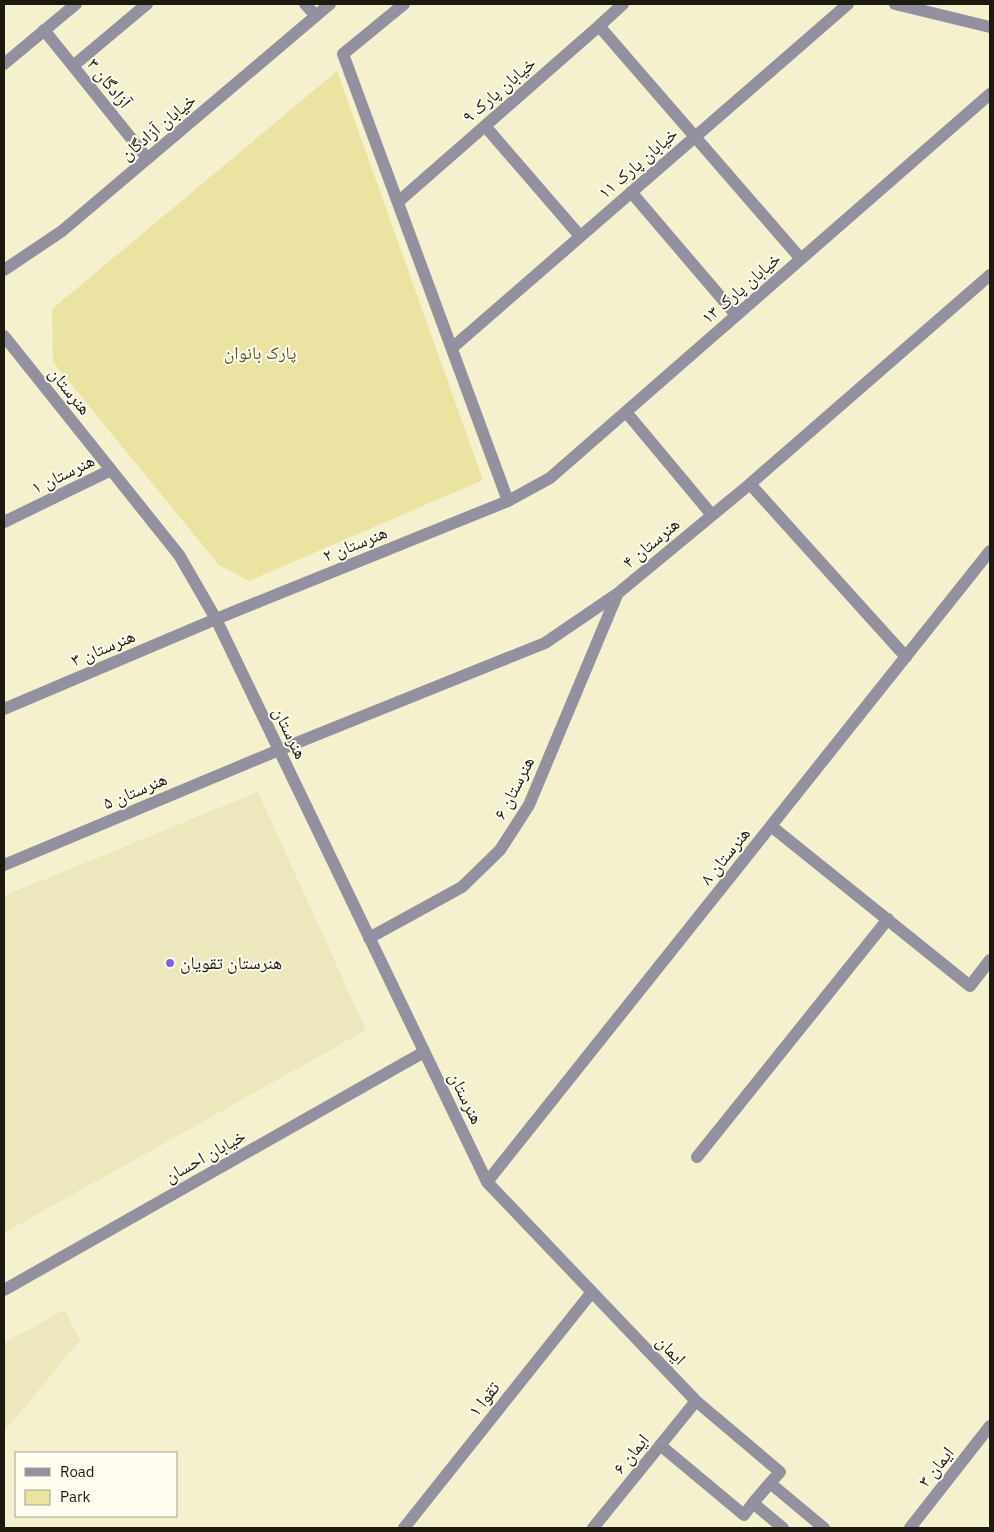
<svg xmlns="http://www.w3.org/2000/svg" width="994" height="1532" font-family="'IBM Plex Sans','Noto Naskh Arabic',sans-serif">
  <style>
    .built { fill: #ece7bd }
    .green { fill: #ebe3a2 }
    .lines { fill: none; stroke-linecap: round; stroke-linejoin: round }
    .minor { stroke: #93919f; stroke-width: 12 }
    .poi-dot { fill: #7f61dc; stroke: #fffdef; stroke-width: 2 }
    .labels { text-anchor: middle; stroke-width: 4; stroke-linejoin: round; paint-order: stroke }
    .street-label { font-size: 18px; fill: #1c1a0e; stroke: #fffdef }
    .park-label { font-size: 18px; fill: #575227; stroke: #fffdef }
    .poi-label { font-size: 18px; fill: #1c1a0e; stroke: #fffdef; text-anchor: start }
  </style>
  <rect width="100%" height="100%" fill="#f5f1ce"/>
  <!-- built -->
  <path class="built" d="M258,792L366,1030L4,1233V896Z
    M64,1310L80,1340L4,1432V1343Z"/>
  <!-- green -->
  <path class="green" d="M337,71L483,480L249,581L219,565L53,362L52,309Z"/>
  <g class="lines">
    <!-- minor -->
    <path class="minor" d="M305,4L316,16
      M404,4L343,54L508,501
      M895,4L990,27
      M599,26L801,259
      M44,30L147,158
      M4,64L76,4
      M73,66L147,4
      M485,126L580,236
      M631,192L736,315
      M398,202L599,26L623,4
      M4,270L62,231L330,4
      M4,336L179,555L216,619L487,1182L696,1401L780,1472L770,1483L824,1528
      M452,348L848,4
      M626,412L712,515
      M750,484L906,657
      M4,522L111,470
      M4,709L216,619L508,501L550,478L990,94
      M771,826L970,986L990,960
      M4,865L279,750L545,643L617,594L750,484L990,275
      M369,938L462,887L500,850L529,805L617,595
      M697,1157L888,919
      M487,1182L990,551
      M4,1290L424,1052
      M660,1445L744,1515L753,1503L783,1528
      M753,1503L770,1483
      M404,1528L592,1292
      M593,1528L696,1401
      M910,1528L990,1426"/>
  </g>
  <!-- markers -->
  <circle class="poi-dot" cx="170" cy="963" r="5"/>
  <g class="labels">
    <!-- street labels -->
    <g class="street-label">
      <text transform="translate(109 83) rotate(51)" y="6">آزادگان ۳</text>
      <text transform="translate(499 90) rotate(-41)" y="6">خیابان پارک ۹</text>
      <text transform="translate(158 127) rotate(-40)" y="6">خیابان آزادگان</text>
      <text transform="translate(638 163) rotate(-41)" y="6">خیابان پارک ۱۱</text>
      <text transform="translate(741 288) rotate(-41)" y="6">خیابان پارک ۱۳</text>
      <text transform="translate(70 391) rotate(51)" y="6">هنرستان</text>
      <text transform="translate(63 474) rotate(-26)" y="6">هنرستان ۱</text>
      <text transform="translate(651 543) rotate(-40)" y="6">هنرستان ۴</text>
      <text transform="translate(355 544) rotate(-22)" y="6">هنرستان ۲</text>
      <text transform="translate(103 648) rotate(-23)" y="6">هنرستان ۳</text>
      <text transform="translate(290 733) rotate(64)" y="6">هنرستان</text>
      <text transform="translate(514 788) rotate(-63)" y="6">هنرستان ۶</text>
      <text transform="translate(135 791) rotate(-23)" y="6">هنرستان ۵</text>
      <text transform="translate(725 856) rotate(-51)" y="6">هنرستان ۸</text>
      <text transform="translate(466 1098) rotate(64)" y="6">هنرستان</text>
      <text transform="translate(205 1156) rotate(-29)" y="6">خیابان احسان</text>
      <text transform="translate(671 1350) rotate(46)" y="6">ایمان</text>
      <text transform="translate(484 1399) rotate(-52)" y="6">تقوا ۱</text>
      <text transform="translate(631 1454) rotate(-51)" y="6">ایمان ۶</text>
      <text transform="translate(936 1467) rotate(-52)" y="6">ایمان ۳</text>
    </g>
    <!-- park labels -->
    <g class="park-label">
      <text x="260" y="359">پارک بانوان</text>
    </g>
    <!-- poi labels -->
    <g class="poi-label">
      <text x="180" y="969">هنرستان تقویان</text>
    </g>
  </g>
  <!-- border -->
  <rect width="994" height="1532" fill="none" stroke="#1c1a0e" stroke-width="10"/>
  <!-- legend -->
  <rect x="15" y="1452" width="162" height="65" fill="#fffdef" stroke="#a4a295"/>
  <rect x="25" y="1468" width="25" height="8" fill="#93919f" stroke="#a4a295"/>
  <text x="60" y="1477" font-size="15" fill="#1c1a0e">Road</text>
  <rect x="25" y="1490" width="25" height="15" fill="#ebe3a2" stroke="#a4a295"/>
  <text x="60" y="1502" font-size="15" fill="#1c1a0e">Park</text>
</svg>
